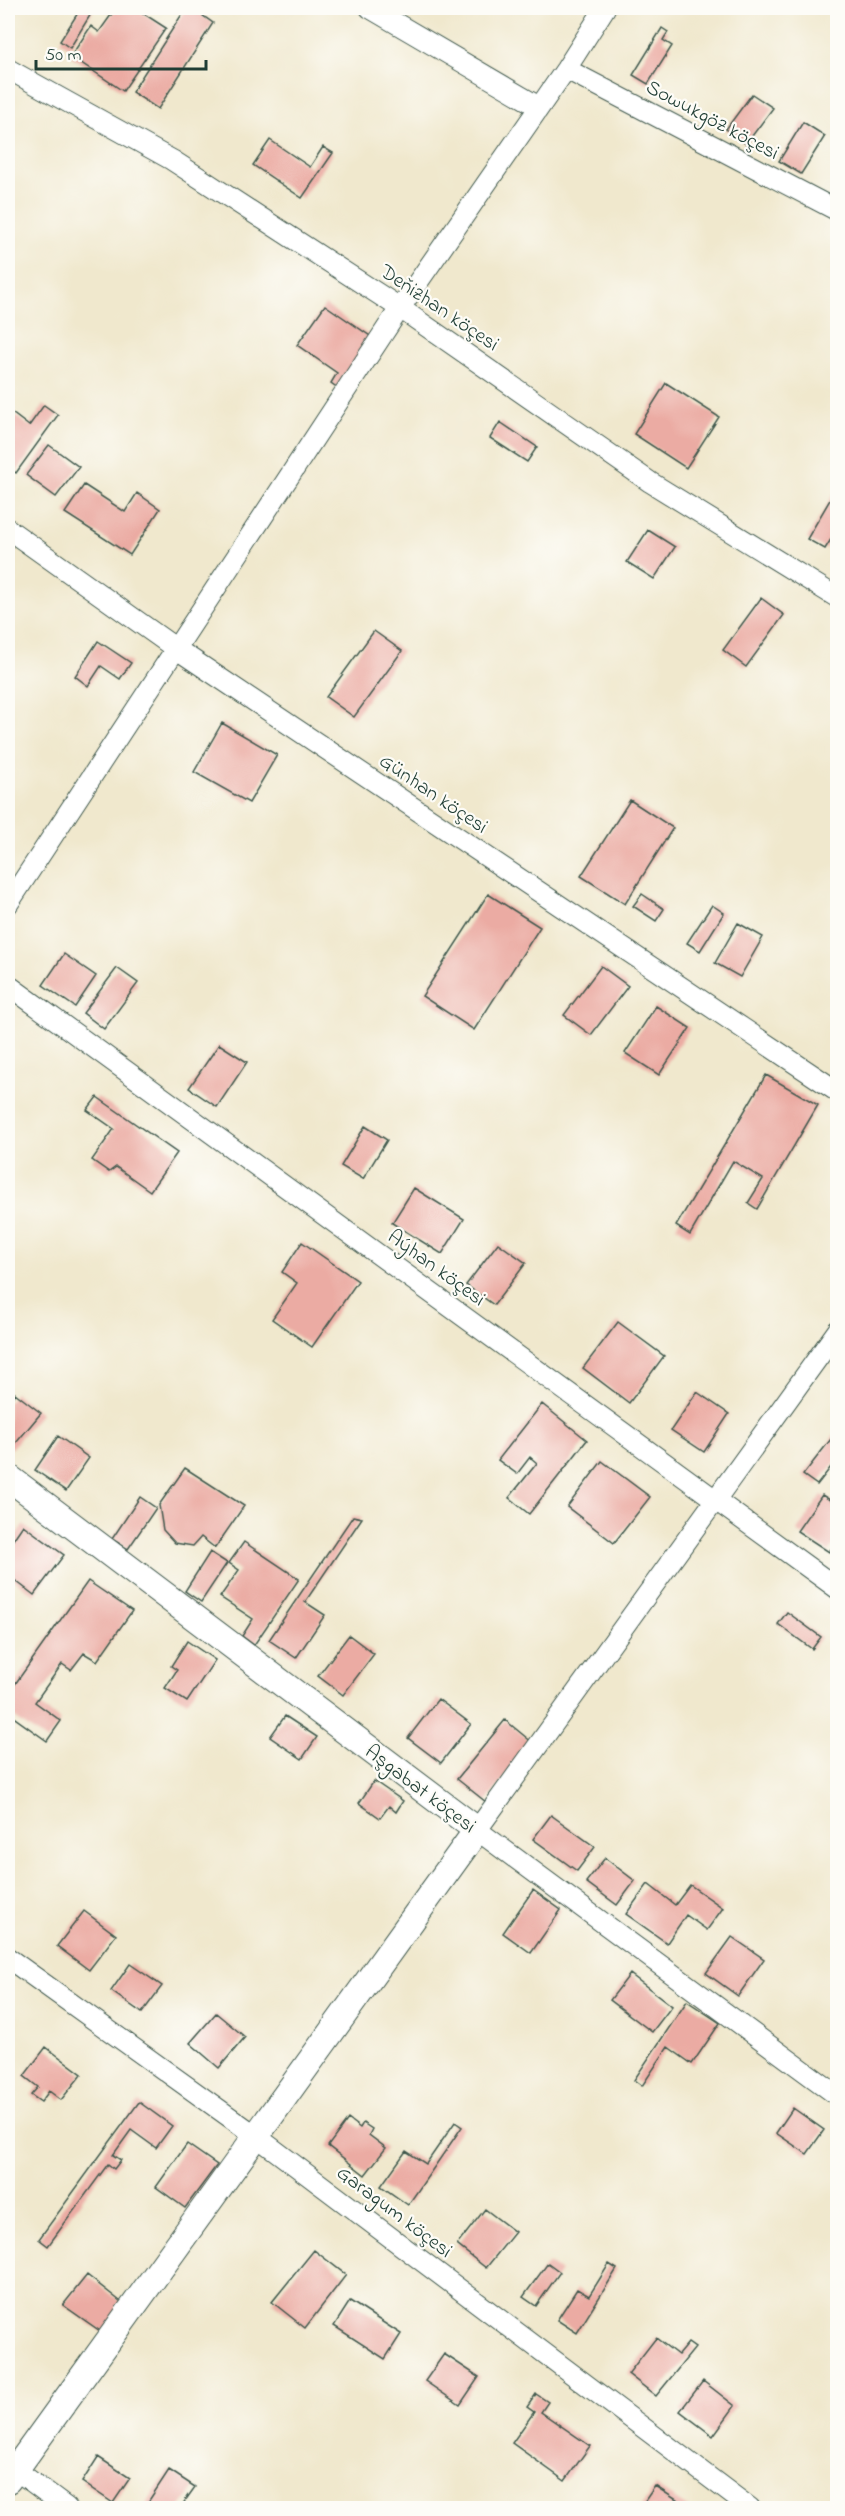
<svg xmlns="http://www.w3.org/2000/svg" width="845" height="2516" font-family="'Indie Flower',sans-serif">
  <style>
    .building { fill: #ebaba3 }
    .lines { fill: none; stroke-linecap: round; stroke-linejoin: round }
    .minor-casing { stroke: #3e574b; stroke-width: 22 }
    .tertiary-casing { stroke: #3e574b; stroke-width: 28 }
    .minor { stroke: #fff; stroke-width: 20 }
    .tertiary { stroke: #fff; stroke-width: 26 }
    .labels { text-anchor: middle; stroke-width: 4.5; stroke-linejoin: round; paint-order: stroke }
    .street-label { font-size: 21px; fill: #1f3d34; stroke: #fdfcf7 }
  </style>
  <rect width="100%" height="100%" fill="#fdfcf7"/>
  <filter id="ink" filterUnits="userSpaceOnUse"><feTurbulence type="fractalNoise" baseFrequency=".0167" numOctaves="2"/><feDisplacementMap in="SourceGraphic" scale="12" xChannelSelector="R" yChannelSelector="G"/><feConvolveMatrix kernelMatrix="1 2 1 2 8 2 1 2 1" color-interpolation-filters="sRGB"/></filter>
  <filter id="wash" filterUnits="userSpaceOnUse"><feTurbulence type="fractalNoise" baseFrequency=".008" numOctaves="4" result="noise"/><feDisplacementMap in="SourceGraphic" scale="24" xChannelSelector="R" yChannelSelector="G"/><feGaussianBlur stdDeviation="1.35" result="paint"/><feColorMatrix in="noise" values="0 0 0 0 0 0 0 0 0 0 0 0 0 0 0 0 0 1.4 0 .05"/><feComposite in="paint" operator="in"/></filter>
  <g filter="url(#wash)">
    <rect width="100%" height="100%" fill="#f0e8cd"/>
    <g id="blocks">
      <!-- building -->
      <path class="building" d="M81,8L94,9L70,48L60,41Z
        M116,8H135L166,28L123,91L71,56L91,26L99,32Z
        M186,8H207L202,15L213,23L158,109L132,92Z
        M662,28L668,32L663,40L672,46L648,84L633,75Z
        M752,94L773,108L746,144L726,129Z
        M803,122L825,136L801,174L779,161Z
        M270,140L310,167L323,147L333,153L302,198L253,165Z
        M325,305L373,338L338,388L331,383L337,373L297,345Z
        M666,383L719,417L686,468L634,434Z
        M44,405L58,415L16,473L8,467V410L29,426Z
        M500,422L537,447L527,462L490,438Z
        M49,445L79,467L56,497L26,475Z
        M84,485L125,512L137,493L160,509L130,555L65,513Z
        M838,486V528L825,549L807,539Z
        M648,530L675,547L654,579L627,562Z
        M761,598L784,615L746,667L723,650Z
        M374,631L402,651L354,717L326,697Z
        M98,641L131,663L120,679L101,666L88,686L75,676Z
        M222,723L277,755L249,803L194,772Z
        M630,800L673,828L625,904L581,876Z
        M488,894L540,927L474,1030L422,996Z
        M642,894L664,909L656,921L633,906Z
        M712,905L724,913L700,951L687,943Z
        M738,923L763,937L740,977L715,963Z
        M64,954L96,976L75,1007L43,985Z
        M601,966L628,986L591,1035L564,1015Z
        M117,968L138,983L104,1029L83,1013Z
        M656,1006L690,1028L659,1075L625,1053Z
        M219,1044L247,1062L217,1107L189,1088Z
        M766,1075L818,1105L757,1209L748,1203L763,1179L733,1161L690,1235L676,1226Z
        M97,1097L177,1153L150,1191L116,1167L109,1172L92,1160L114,1129L87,1110Z
        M365,1126L387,1140L363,1179L341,1166Z
        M414,1188L464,1219L442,1254L392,1223Z
        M302,1242L358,1281L312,1347L272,1319L297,1283L282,1272Z
        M498,1243L526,1263L494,1305L466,1285Z
        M618,1322L664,1356L629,1403L583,1368Z
        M697,1392L729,1414L704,1452L671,1430Z
        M15,1393L41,1413L11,1449L8,1446V1403Z
        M542,1404L587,1440L529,1514L509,1498L537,1463L530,1457L517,1474L498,1460Z
        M838,1430V1458L817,1485L803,1475Z
        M58,1436L89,1458L66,1491L35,1470Z
        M602,1461L650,1497L614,1543L567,1507Z
        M185,1468L244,1506L215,1548L201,1537L193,1546L175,1543L163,1530L159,1505Z
        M822,1495L838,1505V1539L829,1552L797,1531Z
        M140,1497L156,1508L128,1549L112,1539Z
        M353,1516L362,1518L305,1602L325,1615L296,1658L269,1640Z
        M23,1525L64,1555L34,1595L8,1575V1564L13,1556L8,1552V1547Z
        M244,1542L299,1579L254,1645L242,1636L253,1619L220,1597L239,1570L229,1563Z
        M210,1552L227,1563L201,1602L185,1591Z
        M88,1581L132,1611L97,1661L84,1653L71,1670L62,1664L35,1702L61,1721L47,1741L8,1713V1694Z
        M787,1612L821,1637L812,1649L778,1624Z
        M349,1635L374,1654L343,1695L318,1676Z
        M187,1641L215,1660L187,1702L165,1688L177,1670L171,1666Z
        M438,1699L471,1724L441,1763L408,1738Z
        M285,1716L317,1737L302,1759L270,1737Z
        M505,1720L533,1743L486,1802L457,1779Z
        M374,1781L403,1801L396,1812L389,1806L380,1818L359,1803Z
        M551,1815L595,1847L577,1871L533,1839Z
        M605,1858L635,1881L617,1905L586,1882Z
        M648,1884L675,1905L690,1885L723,1908L707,1930L686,1915L667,1943L626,1914Z
        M533,1890L561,1910L531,1953L503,1933Z
        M84,1911L116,1935L89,1970L57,1946Z
        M732,1937L764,1959L738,1996L706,1973Z
        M130,1964L162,1986L142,2013L111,1991Z
        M630,1974L672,2006L652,2032L610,2000Z
        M687,2001L720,2023L692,2064L668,2047L642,2086L634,2080Z
        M216,2013L245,2037L219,2068L190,2043Z
        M46,2047L82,2074L61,2100L49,2091L41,2102L31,2095L38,2087L24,2076Z
        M139,2102L172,2126L156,2148L131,2130L113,2155L121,2160L114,2169L108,2164L48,2246L39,2239Z
        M793,2108L824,2130L807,2154L776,2133Z
        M348,2119L360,2128L363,2123L372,2129L369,2135L386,2148L365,2175L328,2146Z
        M455,2122L462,2127L408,2205L381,2186L406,2151L426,2164Z
        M187,2144L217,2165L185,2208L156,2187Z
        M485,2209L515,2232L486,2268L457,2245Z
        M314,2250L346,2275L305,2328L272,2302Z
        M548,2263L560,2272L536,2306L523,2297Z
        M609,2264L617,2269L577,2333L557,2320L577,2289L589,2296Z
        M87,2275L125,2305L103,2333L63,2305Z
        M350,2301L401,2334L385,2359L334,2326Z
        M656,2338L678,2355L688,2343L695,2348L656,2396L628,2374Z
        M444,2354L479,2377L460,2405L425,2381Z
        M703,2381L735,2406L713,2436L680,2411Z
        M536,2394L548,2402L541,2412L590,2446L565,2481L512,2443L534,2412L527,2407Z
        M98,2457L130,2478L113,2503L82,2482Z
        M169,2470L195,2487L180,2508H144Z
        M655,2486L689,2508H640Z"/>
    </g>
  </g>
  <g filter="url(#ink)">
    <use href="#blocks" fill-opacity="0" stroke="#3e574b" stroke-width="1.5"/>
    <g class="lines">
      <defs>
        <path id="minor" d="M370,8L539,107
          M8,69L172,160L400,308L650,482L838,598
          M566,69L838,211
          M8,529L175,648L838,1092
          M8,904L400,308L566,69L605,8
          M8,985L838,1589
          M838,1330L477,1830L838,2096
          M8,1958L256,2136L750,2508
          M8,2464L67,2508"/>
        <path id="tertiary" d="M8,1477L477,1830L8,2480"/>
      </defs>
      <!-- minor casing -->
      <use href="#minor" class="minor-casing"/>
      <!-- tertiary casing -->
      <use href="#tertiary" class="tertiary-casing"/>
      <!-- minor -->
      <use href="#minor" class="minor"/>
      <!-- tertiary -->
      <use href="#tertiary" class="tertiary"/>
    </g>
  </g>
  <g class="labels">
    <!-- street labels -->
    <g class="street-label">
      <text transform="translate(713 119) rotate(28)" y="7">Sowukgöz köçesi</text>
      <text transform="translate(440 307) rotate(34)" y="7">Deňizhan köçesi</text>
      <text transform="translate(434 793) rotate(34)" y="7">Günhan köçesi</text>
      <text transform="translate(437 1267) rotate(36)" y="7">Aýhan köçesi</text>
      <text transform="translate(421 1788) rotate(37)" y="7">Aşgabat köçesi</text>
      <text transform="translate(395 2211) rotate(37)" y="7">Garagum köçesi</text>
    </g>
  </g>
  <!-- margin -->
  <rect width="845" height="2516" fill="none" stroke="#fdfcf7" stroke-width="30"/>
  <!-- scale -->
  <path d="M36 60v9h170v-9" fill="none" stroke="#1f3d34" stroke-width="3"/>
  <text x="45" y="60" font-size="18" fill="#1f3d34" stroke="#fdfcf7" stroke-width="4.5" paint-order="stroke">50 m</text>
</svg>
